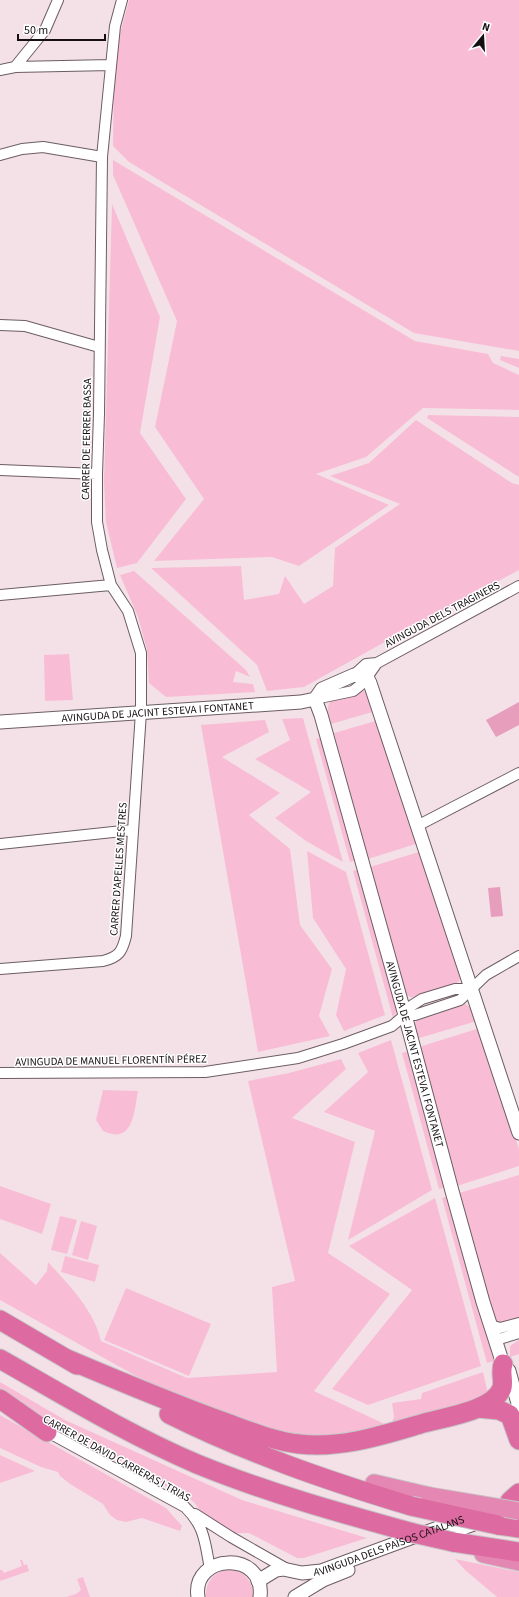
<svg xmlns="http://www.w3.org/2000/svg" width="519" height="1597" font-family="'Source Sans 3',sans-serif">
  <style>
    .green { fill: #f8bdd5 }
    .water { fill: #e69ebc }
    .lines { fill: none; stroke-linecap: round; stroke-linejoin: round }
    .minor-casing { stroke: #6c5d63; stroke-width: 12 }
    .tertiary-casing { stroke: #6c5d63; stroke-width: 15 }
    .trunk-casing { stroke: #c7c5c6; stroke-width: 19 }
    .motorway-casing { stroke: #c7c5c6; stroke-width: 21 }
    .minor { stroke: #fff; stroke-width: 10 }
    .tertiary { stroke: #fff; stroke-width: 13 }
    .trunk { stroke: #e488b3; stroke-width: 17 }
    .motorway { stroke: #dd6aa0; stroke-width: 19 }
    .trunk-bridge-casing { stroke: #c7c5c6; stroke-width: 19; stroke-linecap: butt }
    .motorway-bridge-casing { stroke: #c7c5c6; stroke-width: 21; stroke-linecap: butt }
    .trunk-bridge { stroke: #e488b3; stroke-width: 17 }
    .motorway-bridge { stroke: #dd6aa0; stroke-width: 19 }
    .labels { text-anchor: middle; stroke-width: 3; stroke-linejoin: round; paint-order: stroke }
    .street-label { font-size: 11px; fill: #150f11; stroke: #fff }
  </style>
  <rect width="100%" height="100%" fill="#f4e1e8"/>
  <!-- green -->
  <path class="green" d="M129,0H519V351L414,333L129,162L113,146L114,66L119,37Z
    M113,160L415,341L488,354L493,363L519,375V410L423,408L366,457L316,474L389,505L299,566L272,557L154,561L204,499L155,427L177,321L113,175Z
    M112,204L160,317L140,433L186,499L137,563L117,568L106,522L104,482Z
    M501,356L519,359V368L500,360Z
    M428,415L519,417V477L427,418Z
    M416,420L512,483L519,485V570L392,638L304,687L267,691L257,665L151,568L241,566L244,600L279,594L285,576L304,604L333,586L335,548L400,504L330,476L369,463Z
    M134,571L246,670L250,677L236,671L233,682L253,684L255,692L166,697L149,683L147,650L138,617L120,575Z
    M69,654L73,700L45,701L44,655Z
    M363,691L366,692L376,711L331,724C329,714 324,706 333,699Z
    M303,718L343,862L306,841L275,818L311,792L255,759L290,740L282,719Z
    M265,720L269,732L222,757L280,793L249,815L290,849L300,925L332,969L319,1016L330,1036L258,1052L201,725Z
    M379,720L419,843L368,859L334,733Z
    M323,737L357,860L350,862L316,739Z
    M307,851L346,872L385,1015L344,1031L336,1015L346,969L313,918Z
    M422,851L461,975L459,981L455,985L415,997H410L406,994L403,989L370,867Z
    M359,869L397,1011L393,1018L353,871Z
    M465,1004L472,1008L477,1021L416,1039L414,1025L417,1019Z
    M480,1028L519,1149V1166L457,1186L419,1047Z
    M391,1040L432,1190L348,1240L375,1131L324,1112L368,1072L358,1053Z
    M409,1051L446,1187L439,1189L402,1053Z
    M341,1059L346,1069L292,1118L355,1142L328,1253L390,1294L314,1391L389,1426L353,1435L296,1437L221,1416L136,1376L0,1300V1253L36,1285L47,1271L48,1262C69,1285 94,1310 101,1341L187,1378L277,1372L272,1287L295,1281L248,1081L289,1073Z
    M103,1090L138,1091C134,1113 133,1145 103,1131L96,1120Z
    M519,1175V1319L499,1324L494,1320L459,1193Z
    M0,1186L51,1204L42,1234L0,1219Z
    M449,1196L494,1361L487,1363L442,1198Z
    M435,1198L481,1366L368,1405L332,1389L412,1290L349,1246Z
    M60,1216L77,1220L67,1254L51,1250Z
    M81,1221L97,1226L88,1260L72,1255Z
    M65,1256L99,1265L95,1282L61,1272Z
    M126,1288L211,1324L189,1376L104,1340Z
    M519,1340V1354L510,1357V1346Z
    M483,1372L488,1394L475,1401L390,1427L394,1417L392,1403L421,1399L422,1393Z
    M0,1382L65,1420L242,1500L367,1538L304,1558H297L249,1533H231L201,1512L194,1502L186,1497L48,1421L0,1389Z
    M0,1415L166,1508L182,1526L180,1531L142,1518L126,1522L117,1520L110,1515L103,1504L70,1484L60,1476L58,1472L41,1467L0,1448Z
    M0,1455L35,1471L0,1483Z
    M455,1559L519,1572V1597H497L465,1570Z
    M20,1560H22L24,1565L27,1564L29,1571L0,1581V1570H2L4,1573L22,1566Z
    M227,1570C243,1569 254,1581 253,1597H206C205,1583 213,1572 227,1570Z
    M83,1577L90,1597H66L76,1594L81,1590L77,1579Z"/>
  <!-- water -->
  <path class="water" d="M519,702V725L496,737L486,720Z
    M500,887L503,916L491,917L488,888Z"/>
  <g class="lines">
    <defs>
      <path id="minor" d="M15,67L45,30L58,0
        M0,70L15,67L111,65
        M0,155L22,149L43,147L102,157
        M0,325L25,326L99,347
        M0,470L97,474
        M0,595L111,585
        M354,675L366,664L377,663L519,586
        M315,699L353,691L363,683L377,663
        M417,826L519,773
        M0,844L132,830
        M0,969L103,961C119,957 122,952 126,936L141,712V653L128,611L111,585L102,550L97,522V474L99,414L102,157L115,26L122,0
        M405,1015H415L460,1000L486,975L519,956
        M0,1073L205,1072L298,1058L343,1044L392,1026L405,1015L411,1006L422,999L455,989H472
        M490,1325L500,1328L519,1323
        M496,1340L519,1333
        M44,1430L185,1507C205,1526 205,1543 210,1569
        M195,1514L231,1537L287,1569"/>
      <g id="tertiary">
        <path id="s1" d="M315,699L321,715L405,1015L452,1191L483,1302L503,1364L509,1371L519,1407"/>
        <path id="s2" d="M0,722L301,702L315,699L322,689L354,675L367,677L370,683L519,1133"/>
        <path d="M436,1538L482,1521"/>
        <path id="s3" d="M258,1581L276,1570L283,1569L302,1573L321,1571L465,1518"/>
        <path d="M198,1597C191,1553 266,1550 260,1597"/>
        <path d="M295,1597L323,1580L348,1570"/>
      </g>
      <path id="trunk" d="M374,1483L430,1496
        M483,1554L519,1562"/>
      <path id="motorway" d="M0,1320L77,1365
        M0,1359C65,1396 129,1435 197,1464C268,1493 340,1513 413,1533
        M67,1359C119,1381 171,1403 224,1422C249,1431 273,1441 299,1444C342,1449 383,1435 424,1423C445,1417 493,1411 502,1388C504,1380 500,1372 503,1364
        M0,1399L47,1432
        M478,1408L499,1410L510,1415L519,1440
        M169,1414C247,1453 328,1481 411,1506
        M510,1501L519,1493
        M498,1525L519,1528
        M453,1542L519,1552"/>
    </defs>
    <!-- minor casing -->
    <use href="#minor" class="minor-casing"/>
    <!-- tertiary casing -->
    <use href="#tertiary" class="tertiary-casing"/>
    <!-- trunk casing -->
    <use href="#trunk" class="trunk-casing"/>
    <!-- motorway casing -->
    <use href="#motorway" class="motorway-casing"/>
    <!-- minor -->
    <use href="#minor" class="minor"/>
    <!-- tertiary -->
    <use href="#tertiary" class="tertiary"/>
    <!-- trunk -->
    <use href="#trunk" class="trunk"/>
    <!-- motorway -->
    <use href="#motorway" class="motorway"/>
    <defs>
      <path id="trunk-bridge" d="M430,1496L519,1511"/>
      <path id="motorway-bridge" d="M411,1506L498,1525
        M413,1533L453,1542"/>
    </defs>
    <!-- trunk-bridge casing -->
    <use href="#trunk-bridge" class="trunk-bridge-casing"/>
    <!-- motorway-bridge casing -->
    <use href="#motorway-bridge" class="motorway-bridge-casing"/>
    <!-- trunk-bridge -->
    <use href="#trunk-bridge" class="trunk-bridge"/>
    <!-- motorway-bridge -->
    <use href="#motorway-bridge" class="motorway-bridge"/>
  </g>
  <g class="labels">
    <!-- street labels -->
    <g class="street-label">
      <text transform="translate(86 439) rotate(-89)" y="4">CARRER DE FERRER BASSA</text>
      <text transform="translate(442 614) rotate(-28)" y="4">AVINGUDA DELS TRAGINERS</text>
      <text dy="4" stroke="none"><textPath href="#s2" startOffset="158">AVINGUDA DE JACINT ESTEVA I FONTANET</textPath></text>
      <text transform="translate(118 869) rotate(-86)" y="4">CARRER D'APEL·LES MESTRES</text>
      <text dy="4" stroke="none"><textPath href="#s1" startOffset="369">AVINGUDA DE JACINT ESTEVA I FONTANET</textPath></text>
      <text transform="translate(111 1060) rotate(-1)" y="4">AVINGUDA DE MANUEL FLORENTÍN PÉREZ</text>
      <text transform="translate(117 1458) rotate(29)" y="4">CARRER DE DAVID CARRERAS I TRIAS</text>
      <text dy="4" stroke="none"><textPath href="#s3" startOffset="139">AVINGUDA DELS PAÏSOS CATALANS</textPath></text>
    </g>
  </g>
  <!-- north arrow -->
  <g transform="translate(483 36) rotate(18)" stroke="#ffffff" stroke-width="3" paint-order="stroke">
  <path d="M0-3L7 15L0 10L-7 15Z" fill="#150f11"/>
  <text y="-6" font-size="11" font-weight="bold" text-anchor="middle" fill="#150f11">N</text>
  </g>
  <!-- scale -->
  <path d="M18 34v6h87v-6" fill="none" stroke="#150f11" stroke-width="2"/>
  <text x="24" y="34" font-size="12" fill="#150f11" stroke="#ffffff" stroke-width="3" paint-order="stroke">50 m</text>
</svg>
